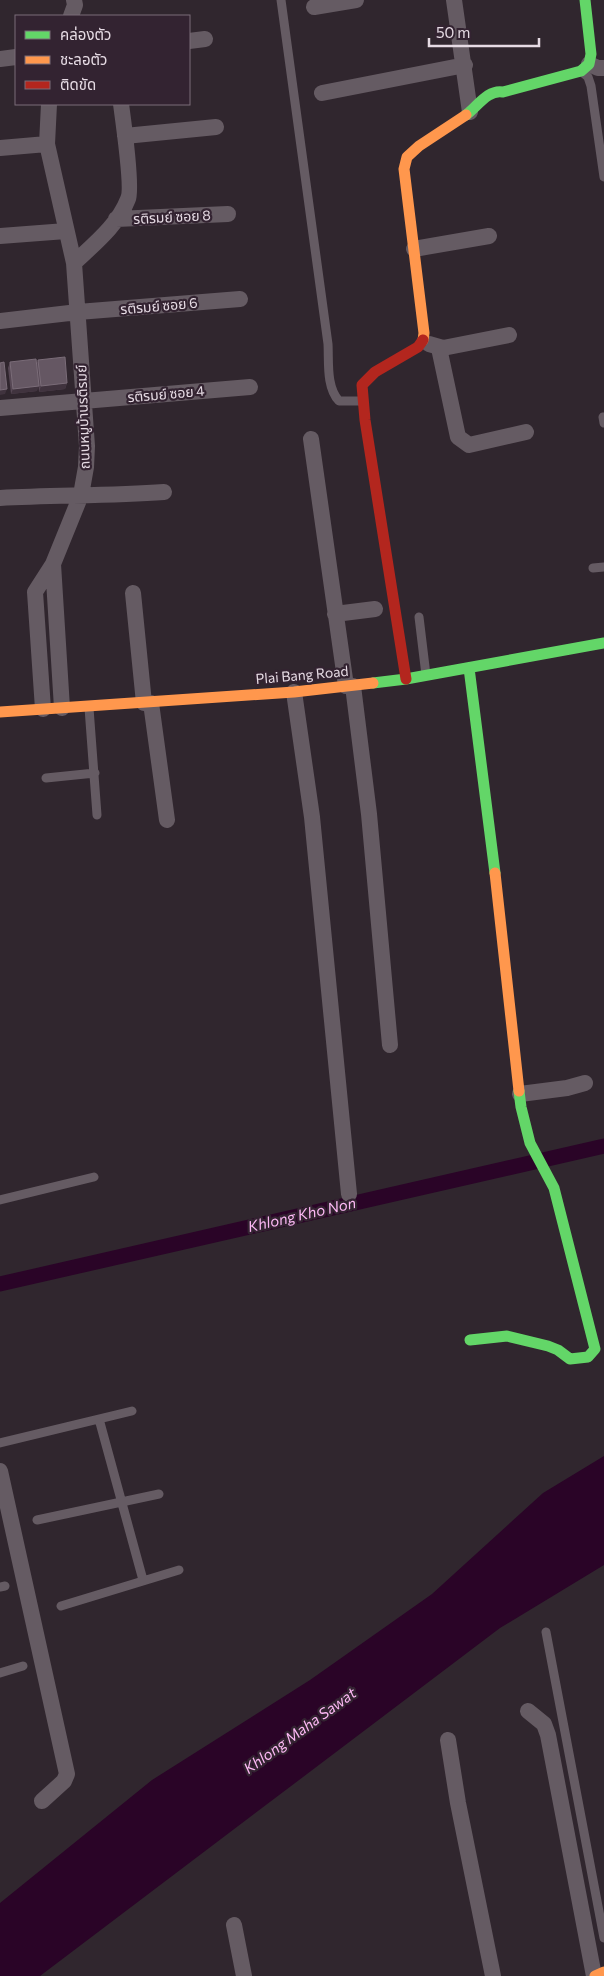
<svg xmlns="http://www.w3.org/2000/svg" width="604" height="1976" font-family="Commissioner,'Noto Sans Thai',sans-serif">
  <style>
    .water { fill: #2a0427 }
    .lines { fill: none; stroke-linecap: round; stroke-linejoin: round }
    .canal { stroke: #2a0427; stroke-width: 15 }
    .lane { stroke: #655b63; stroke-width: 9 }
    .street { stroke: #655b63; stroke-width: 16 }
    .fast { stroke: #63d668; stroke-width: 11 }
    .slow { stroke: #ff974d; stroke-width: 11 }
    .jam { stroke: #b3261e; stroke-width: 11 }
    .wall { fill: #564754 }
    .shaded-wall { fill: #40333e }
    .building { fill: #655763; stroke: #7a6c78 }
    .labels { text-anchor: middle; stroke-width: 4.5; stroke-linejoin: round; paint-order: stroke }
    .street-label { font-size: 14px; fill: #e6dbe4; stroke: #332331 }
    .water-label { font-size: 15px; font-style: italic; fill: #fdb9f5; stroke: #332331 }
  </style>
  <rect width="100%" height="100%" fill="#30262e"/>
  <!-- water -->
  <path class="water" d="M604,1456V1565L500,1628L40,1976H0V1903L152,1780L310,1680L432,1594L543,1493Z"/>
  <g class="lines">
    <!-- canal -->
    <path class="canal" d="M0,1284L604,1146"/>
    <!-- lane -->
    <path class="lane" d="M281,0L328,344C329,362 326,387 339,401H363
      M582,72L588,77L591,86L604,177
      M603,417L604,423
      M593,568L604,567
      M419,617L426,675
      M89,708L97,815
      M46,778L95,773
      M0,1200L94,1177
      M99,1419L143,1580
      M0,1443L132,1411
      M37,1520L159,1494
      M0,1587L5,1586
      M61,1606L179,1570
      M546,1632L604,1938
      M0,1673L23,1666"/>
    <!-- street -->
    <path class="street" d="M454,0L470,112
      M314,7L356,0
      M71,16L75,5L74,0
      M189,41L205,39
      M0,59L16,57
      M589,64L598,68H604
      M322,93L465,65
      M125,136L216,127
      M0,148L47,144
      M116,219L228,214
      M0,236L66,231
      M414,249L489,236
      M74,263C94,244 118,225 128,199C133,189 123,119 121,104
      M0,321L78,312L240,299
      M429,344L443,348L509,335
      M439,348L458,437L469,445L526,432
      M0,408L250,387
      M311,439L346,686
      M0,498C55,495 109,496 164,492
      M53,564L62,708
      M133,593L144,703
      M335,614L375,609
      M353,686L369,814L390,1045
      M294,692L312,817L349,1194
      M151,703L167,820
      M43,709L35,592L53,564L81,495L86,467L87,446L74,263L47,144L49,104
      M520,1094L567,1088L585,1083
      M0,1471L67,1774L64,1781L42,1801
      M528,1711L544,1724L548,1735L594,1976
      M448,1740L458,1803L493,1976
      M234,1925L244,1976"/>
    <!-- fast -->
    <path class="fast" d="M466,115C477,107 488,89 503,92L581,71L589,64L591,54L585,0
      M469,668L495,873
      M373,683L406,679L604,643
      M470,1340L507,1336L548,1346L558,1350L570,1359L588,1357L595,1349L554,1188L530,1143L521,1107L519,1091"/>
    <!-- slow -->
    <path class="slow" d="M423,340L424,333L404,169L407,157L419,146L466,115
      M0,712L294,692L373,683
      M495,873L519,1091
      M595,1976L604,1972"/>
    <!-- jam -->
    <path class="jam" d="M406,679L365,420L362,385L375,372L418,347L423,340"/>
  </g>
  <!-- wall -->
  <path class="wall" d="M38,360L67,383L65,389L39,392L38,379L37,391L11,394L8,368L10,362L36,365Z"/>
  <!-- shaded-wall -->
  <path class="shaded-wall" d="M67,383L65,389L39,392L41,386Z
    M39,386L37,391L11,394L13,389Z
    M7,389L5,394L0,395V390Z"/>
  <!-- building -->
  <path class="building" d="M65,357L67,383L41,386L38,360Z
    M36,359L39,386L13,389L10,362Z
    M4,362L7,389L0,390V363Z"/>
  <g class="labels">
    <!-- street labels -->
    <g class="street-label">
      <text transform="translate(172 217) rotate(-3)" y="5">รติรมย์ ซอย 8</text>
      <text transform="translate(159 306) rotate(-5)" y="5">รติรมย์ ซอย 6</text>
      <text transform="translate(166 394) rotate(-5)" y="5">รติรมย์ ซอย 4</text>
      <text transform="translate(83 417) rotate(-92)" y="5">ถนนหมูบ้านรติรมย์</text>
      <text transform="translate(302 675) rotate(-5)" y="5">Plai Bang Road</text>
    </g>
    <!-- water labels -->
    <g class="water-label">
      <text transform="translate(302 1215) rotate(-13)" y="5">Khlong Kho Non</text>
      <text transform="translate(300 1731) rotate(-36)" y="5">Khlong Maha Sawat</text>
    </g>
  </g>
  <!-- legend -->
  <rect x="15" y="15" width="175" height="90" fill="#332331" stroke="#7b6d79"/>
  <rect x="25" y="31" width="25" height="8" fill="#63d668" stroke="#7b6d79"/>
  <text x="60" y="40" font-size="15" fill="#e6dbe4">คล่องตัว</text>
  <rect x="25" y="56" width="25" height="8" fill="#ff974d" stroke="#7b6d79"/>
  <text x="60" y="65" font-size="15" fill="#e6dbe4">ชะลอตัว</text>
  <rect x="25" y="81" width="25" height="8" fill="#b3261e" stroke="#7b6d79"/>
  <text x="60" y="90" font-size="15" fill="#e6dbe4">ติดขัด</text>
  <!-- scale -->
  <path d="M429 38v8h110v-8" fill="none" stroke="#e6dbe4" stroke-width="2.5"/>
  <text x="436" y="38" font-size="15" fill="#e6dbe4" stroke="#332331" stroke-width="4" paint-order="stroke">50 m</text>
</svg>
